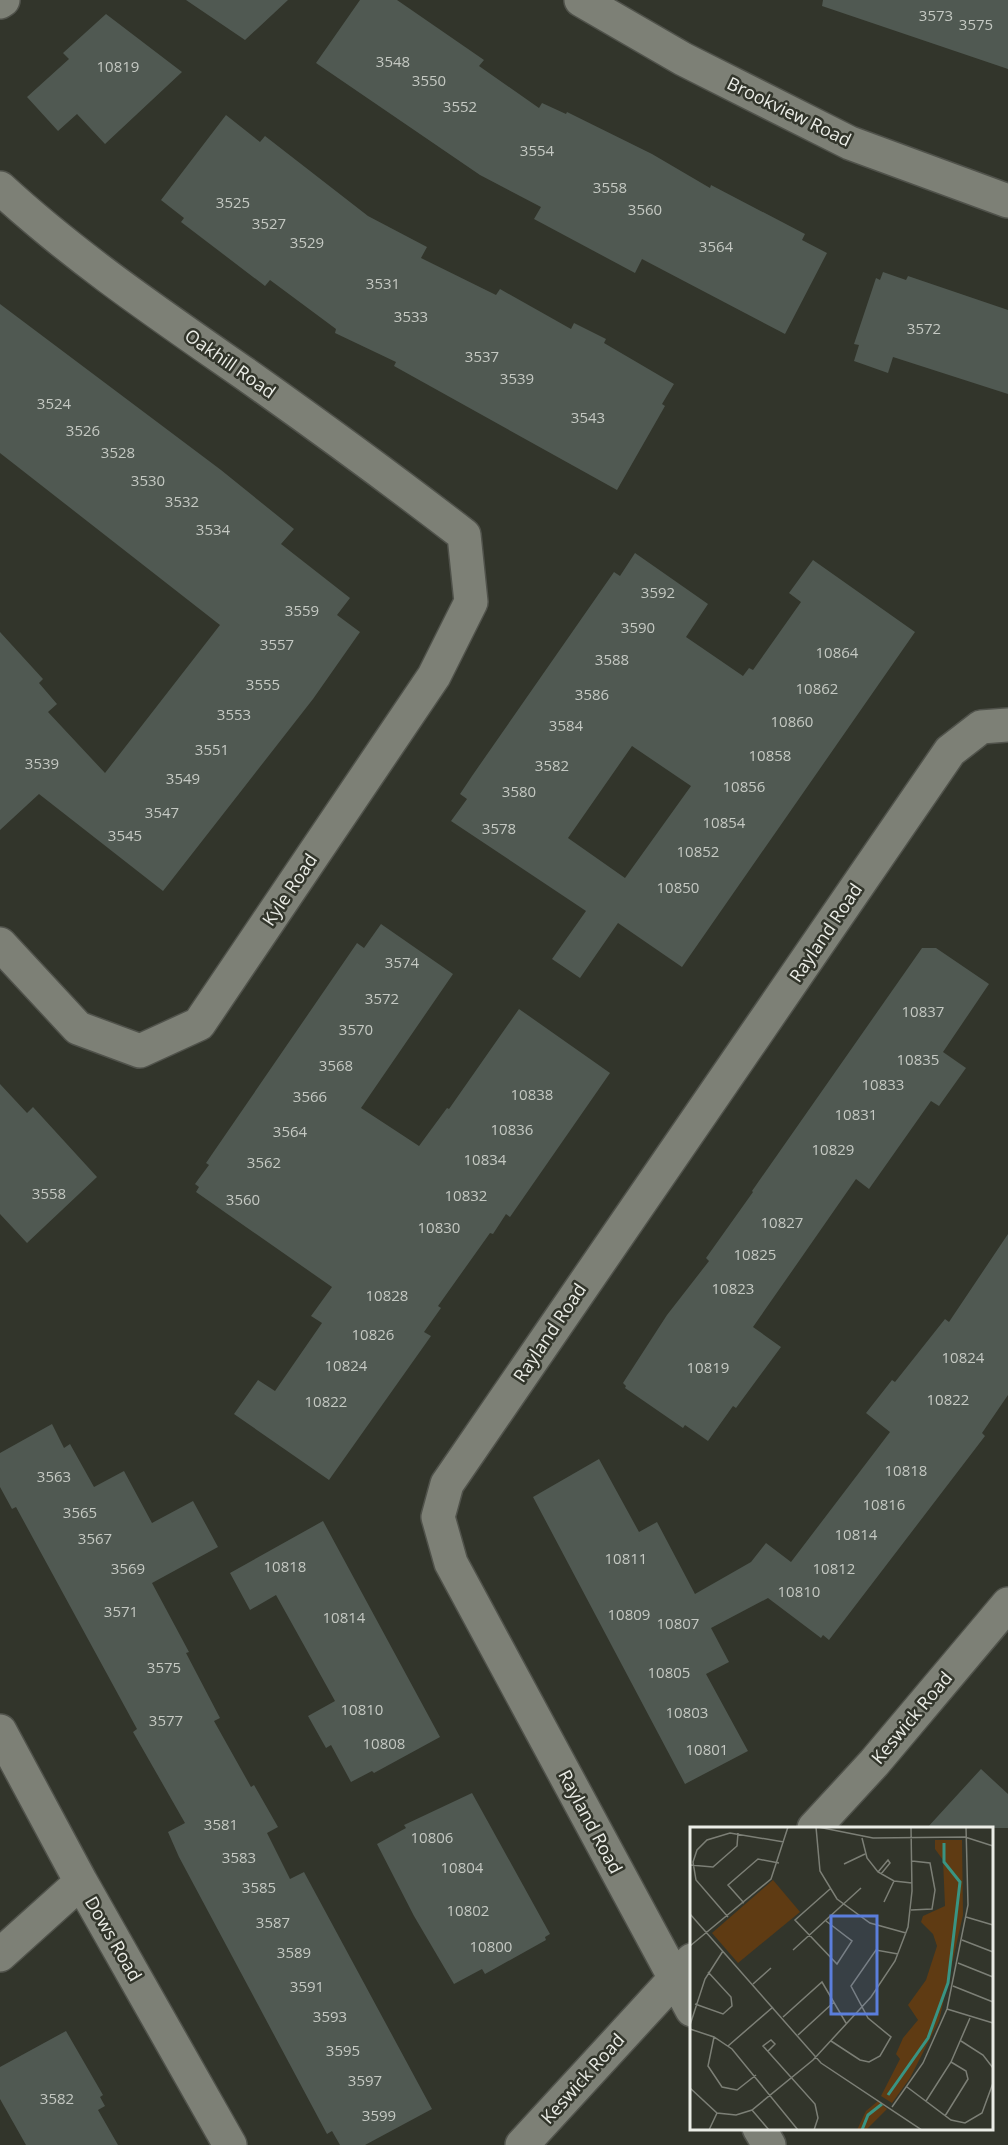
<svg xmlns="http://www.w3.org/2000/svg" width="1008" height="2145" font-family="'Open Sans',sans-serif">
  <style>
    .building { fill: #505952; fill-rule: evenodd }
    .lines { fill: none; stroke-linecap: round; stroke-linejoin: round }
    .minor-casing { stroke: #50524b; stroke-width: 36 }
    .minor { stroke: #7d8076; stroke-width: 33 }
    .labels { text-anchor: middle; stroke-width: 5; stroke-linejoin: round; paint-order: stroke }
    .number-label { font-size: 15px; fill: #c4c8c2 }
    .street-label { font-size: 18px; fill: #ebede7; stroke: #32352b }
    .inset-river { fill: none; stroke: #399483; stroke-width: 3 }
    .inset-road { fill: none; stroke: #7c7f76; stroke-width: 1.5 }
    .view { fill: #5b7edc; fill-opacity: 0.15; stroke: #5b7edc; stroke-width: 3 }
    .inset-edge { fill: none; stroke: #ebede7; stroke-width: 3 }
  </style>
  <rect width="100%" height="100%" fill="#32352b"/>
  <!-- building -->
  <path class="building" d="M186,0H288L245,40Z
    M360,0H397L484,60L479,66L539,108L542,103L566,114L567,112L652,154L710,188L711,185L805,234L802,240L827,253L785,334L642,259L635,273L534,219L541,207L480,175L316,63Z
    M823,0H1008V69L822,6Z
    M106,14L182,72L105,144L77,114L58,131L27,97L69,59L63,53Z
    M226,115L260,142L265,136L368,216L427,247L421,258L496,295L500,289L571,329L574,323L606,339L604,343L674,384L662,404L665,406L617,490L394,366L396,362L335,333L336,329L270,280L265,286L181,222L184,218L161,200Z
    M883,272L906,280L908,276L1008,310V394L893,357L888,373L854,361L859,345L854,344L876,278L880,280Z
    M0,304L221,470L294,529L281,544L350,598L337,615L360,632L313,699L163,891L39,794L0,830V632L43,679L39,683L57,704L48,712L105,773L220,625L0,453Z
    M635,553L708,604L686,637L743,676L749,668L753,670L801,602L789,593L813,560L915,632L682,967L618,923L580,978L552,959L586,911L451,821L467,799L460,794L472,776L614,572L620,576ZM632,746L691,786L625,878L568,838Z
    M381,924L453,974L361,1108L419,1146L447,1108L449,1109L519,1009L610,1073L510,1217L506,1214L493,1234L490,1233L438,1306L441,1308L424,1332L431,1336L329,1480L234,1414L258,1380L275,1391L322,1323L311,1316L332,1287L196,1192L199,1187L195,1184L209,1165L206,1163L357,943L364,948Z
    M922,948H936L989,984L943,1052L966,1068L939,1106L931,1101L869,1189L856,1179L799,1261L753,1327L781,1347L736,1408L733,1406L708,1441L685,1425L683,1428L625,1388L626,1386L623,1383L667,1315L709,1261L706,1258L753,1192L752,1191Z
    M0,1084L27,1113L33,1107L97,1177L27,1243L0,1214Z
    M1008,1234V1395L982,1433L985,1436L829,1640L823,1635L821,1638L768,1598L711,1628L729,1662L706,1674L748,1751L685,1784L533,1497L599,1459L639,1532L657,1522L695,1594L751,1562L766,1543L791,1562L890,1432L866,1413L892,1380L895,1382L945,1319L949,1322Z
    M52,1424L64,1448L70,1444L94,1487L124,1471L152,1523L193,1501L218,1547L152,1583L189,1652L186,1653L220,1718L214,1721L251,1787L254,1785L278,1827L267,1833L290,1879L304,1872L432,2109L365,2145H340L332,2131L327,2134L179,1857L168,1832L185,1823L133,1732L137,1729L16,1507L12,1509L0,1487V1453Z
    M323,1521L440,1737L374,1773L372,1771L351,1782L331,1745L326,1748L308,1716L335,1701L276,1595L250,1610L230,1573Z
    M981,1769L1008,1794V1828H927Z
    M472,1793L550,1934L545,1937L546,1940L485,1974L482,1969L454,1984L414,1916L377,1844L406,1828L404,1825Z
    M66,2031L103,2095L100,2097L105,2106L98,2110L118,2145H26L0,2099V2067Z"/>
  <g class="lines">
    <defs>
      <path id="minor" d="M581,0L683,59L850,143L1008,201
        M0,2L3,0
        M0,188C77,259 165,318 251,378C323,429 394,481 464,535L471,602L434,676L199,1024L140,1051L78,1028L0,944
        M0,1731L81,1882L230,2145
        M814,1828L874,1763L1008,1604
        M0,1955L81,1882
        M692,2010L451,1563L438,1517L447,1484L950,751L981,727L1008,725
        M759,2128L769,2145
        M522,2145L692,1960"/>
    </defs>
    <!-- minor casing -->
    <use href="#minor" class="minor-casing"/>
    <!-- minor -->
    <use href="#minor" class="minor"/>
  </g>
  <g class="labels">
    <!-- number labels -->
    <g class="number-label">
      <text x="936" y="21">3573</text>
      <text x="976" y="30">3575</text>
      <text x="393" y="67">3548</text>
      <text x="118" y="72">10819</text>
      <text x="429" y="86">3550</text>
      <text x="460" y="112">3552</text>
      <text x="537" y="156">3554</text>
      <text x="610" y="193">3558</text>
      <text x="233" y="208">3525</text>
      <text x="645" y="215">3560</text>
      <text x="269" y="229">3527</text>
      <text x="307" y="248">3529</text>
      <text x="716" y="252">3564</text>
      <text x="383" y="289">3531</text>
      <text x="411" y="322">3533</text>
      <text x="924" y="334">3572</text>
      <text x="482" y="362">3537</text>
      <text x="517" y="384">3539</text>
      <text x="54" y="409">3524</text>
      <text x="588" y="423">3543</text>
      <text x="83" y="436">3526</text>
      <text x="118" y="458">3528</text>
      <text x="148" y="486">3530</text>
      <text x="182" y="507">3532</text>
      <text x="213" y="535">3534</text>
      <text x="658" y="598">3592</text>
      <text x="302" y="616">3559</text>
      <text x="638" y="633">3590</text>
      <text x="277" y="650">3557</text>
      <text x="837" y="658">10864</text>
      <text x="612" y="665">3588</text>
      <text x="263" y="690">3555</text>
      <text x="817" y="694">10862</text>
      <text x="592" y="700">3586</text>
      <text x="234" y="720">3553</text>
      <text x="792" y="727">10860</text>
      <text x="566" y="731">3584</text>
      <text x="212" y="755">3551</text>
      <text x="770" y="761">10858</text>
      <text x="42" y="769">3539</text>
      <text x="552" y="771">3582</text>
      <text x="183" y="784">3549</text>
      <text x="744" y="792">10856</text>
      <text x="519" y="797">3580</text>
      <text x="162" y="818">3547</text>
      <text x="724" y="828">10854</text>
      <text x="499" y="834">3578</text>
      <text x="125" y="841">3545</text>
      <text x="698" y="857">10852</text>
      <text x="678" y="893">10850</text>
      <text x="402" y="968">3574</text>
      <text x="382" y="1004">3572</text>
      <text x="923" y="1017">10837</text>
      <text x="356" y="1035">3570</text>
      <text x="918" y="1065">10835</text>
      <text x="336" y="1071">3568</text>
      <text x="883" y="1090">10833</text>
      <text x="532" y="1100">10838</text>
      <text x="310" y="1102">3566</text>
      <text x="856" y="1120">10831</text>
      <text x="512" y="1135">10836</text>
      <text x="290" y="1137">3564</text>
      <text x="833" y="1155">10829</text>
      <text x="485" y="1165">10834</text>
      <text x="264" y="1168">3562</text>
      <text x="49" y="1199">3558</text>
      <text x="466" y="1201">10832</text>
      <text x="243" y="1205">3560</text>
      <text x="782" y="1228">10827</text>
      <text x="439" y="1233">10830</text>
      <text x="755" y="1260">10825</text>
      <text x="733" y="1294">10823</text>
      <text x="387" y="1301">10828</text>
      <text x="373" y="1340">10826</text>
      <text x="963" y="1363">10824</text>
      <text x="346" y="1371">10824</text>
      <text x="708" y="1373">10819</text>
      <text x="948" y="1405">10822</text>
      <text x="326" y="1407">10822</text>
      <text x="906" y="1476">10818</text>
      <text x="54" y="1482">3563</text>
      <text x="884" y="1510">10816</text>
      <text x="80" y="1518">3565</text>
      <text x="856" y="1540">10814</text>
      <text x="95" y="1544">3567</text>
      <text x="626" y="1564">10811</text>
      <text x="285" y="1572">10818</text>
      <text x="128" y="1574">3569</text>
      <text x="834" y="1574">10812</text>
      <text x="799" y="1597">10810</text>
      <text x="121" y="1617">3571</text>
      <text x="629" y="1620">10809</text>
      <text x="344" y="1623">10814</text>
      <text x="678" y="1629">10807</text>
      <text x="164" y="1673">3575</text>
      <text x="669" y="1678">10805</text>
      <text x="362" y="1715">10810</text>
      <text x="687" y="1718">10803</text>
      <text x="166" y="1726">3577</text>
      <text x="384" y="1749">10808</text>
      <text x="707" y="1755">10801</text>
      <text x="221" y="1830">3581</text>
      <text x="432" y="1843">10806</text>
      <text x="239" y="1863">3583</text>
      <text x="462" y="1873">10804</text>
      <text x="259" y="1893">3585</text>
      <text x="468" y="1916">10802</text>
      <text x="273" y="1928">3587</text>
      <text x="491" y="1952">10800</text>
      <text x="294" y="1958">3589</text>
      <text x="307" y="1992">3591</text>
      <text x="330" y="2022">3593</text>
      <text x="343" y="2056">3595</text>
      <text x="365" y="2086">3597</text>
      <text x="57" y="2104">3582</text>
      <text x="379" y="2121">3599</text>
    </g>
    <!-- street labels -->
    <g class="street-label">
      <text transform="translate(789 112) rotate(26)" y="6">Brookview Road</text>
      <text transform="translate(230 364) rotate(35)" y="6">Oakhill Road</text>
      <text transform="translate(290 890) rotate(-56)" y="6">Kyle Road</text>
      <text transform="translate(826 933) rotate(-56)" y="6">Rayland Road</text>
      <text transform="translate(550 1333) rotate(-56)" y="6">Rayland Road</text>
      <text transform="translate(912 1718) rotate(-50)" y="6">Keswick Road</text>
      <text transform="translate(590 1822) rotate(62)" y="6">Rayland Road</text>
      <text transform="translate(113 1939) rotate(60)" y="6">Dows Road</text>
      <text transform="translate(583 2079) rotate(-48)" y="6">Keswick Road</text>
    </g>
  </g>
  <!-- overview -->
  <g transform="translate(690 1827)">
    <rect width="303" height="303" fill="#32352b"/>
    <path d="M245,13H272L273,88L249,194L220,251L202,276L191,269L210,232L206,227L213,211L228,193L218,178L236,153L247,119L243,107L231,95L233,89L255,79L253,33L245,22ZM188,274L197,282L176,303H167L176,284Z" fill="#5f3b13"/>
    <path d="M83,53L110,85L48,136L22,106Z" fill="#5f3b13"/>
    <path class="inset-river" d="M198,268L238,211L258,156L270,55L254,35V16M172,303L178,288L192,277"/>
    <path class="inset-road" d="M126,0L130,44L147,72L180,96L216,106M128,0L183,11L275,10L303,19M172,11L177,31L188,45L204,54L222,56M303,25V48M154,37L175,27M0,38L23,40L47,19L48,6M188,45L198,33L200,36L191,47M194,75L204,54M54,76L38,58L68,32L89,36M221,83L242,82L245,63L240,36L222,34M0,87L131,236L232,303M38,90L6,53L3,35L7,23L17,13L40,6L94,15M276,90L303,98M136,94L162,114L147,137L105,93L140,62M272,113L303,125M0,119L81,52L98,0M103,123L171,61M268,136L303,150M63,157L81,141M263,159L303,175M5,177L33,187L42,179L41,170L18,145M257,182L303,196M93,190L132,155L156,196M0,198L15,152L33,124M0,202L24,210L42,222L108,303M108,208L144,175M24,210L18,239L32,260L47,263L66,248M141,214L170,233L179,235L190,229L201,210L178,191L161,159L186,123L208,127M271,214L293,228L303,241M38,219L83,180M78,224L85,217L81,213L73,219L125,277L128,291L124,303M217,260L261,293L275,296L292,286L303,256M0,261L27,286L46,288L62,283L123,233L181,170L205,134L218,100L222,64L221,0M236,274L261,235L280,191M202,280L233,236L257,182L278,78L276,0M62,283L79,303M255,289L278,252L276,244L261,235M19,303L27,286"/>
    <path class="view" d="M141,89H187V187H141Z"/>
    <rect width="303" height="303" class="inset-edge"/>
  </g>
</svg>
